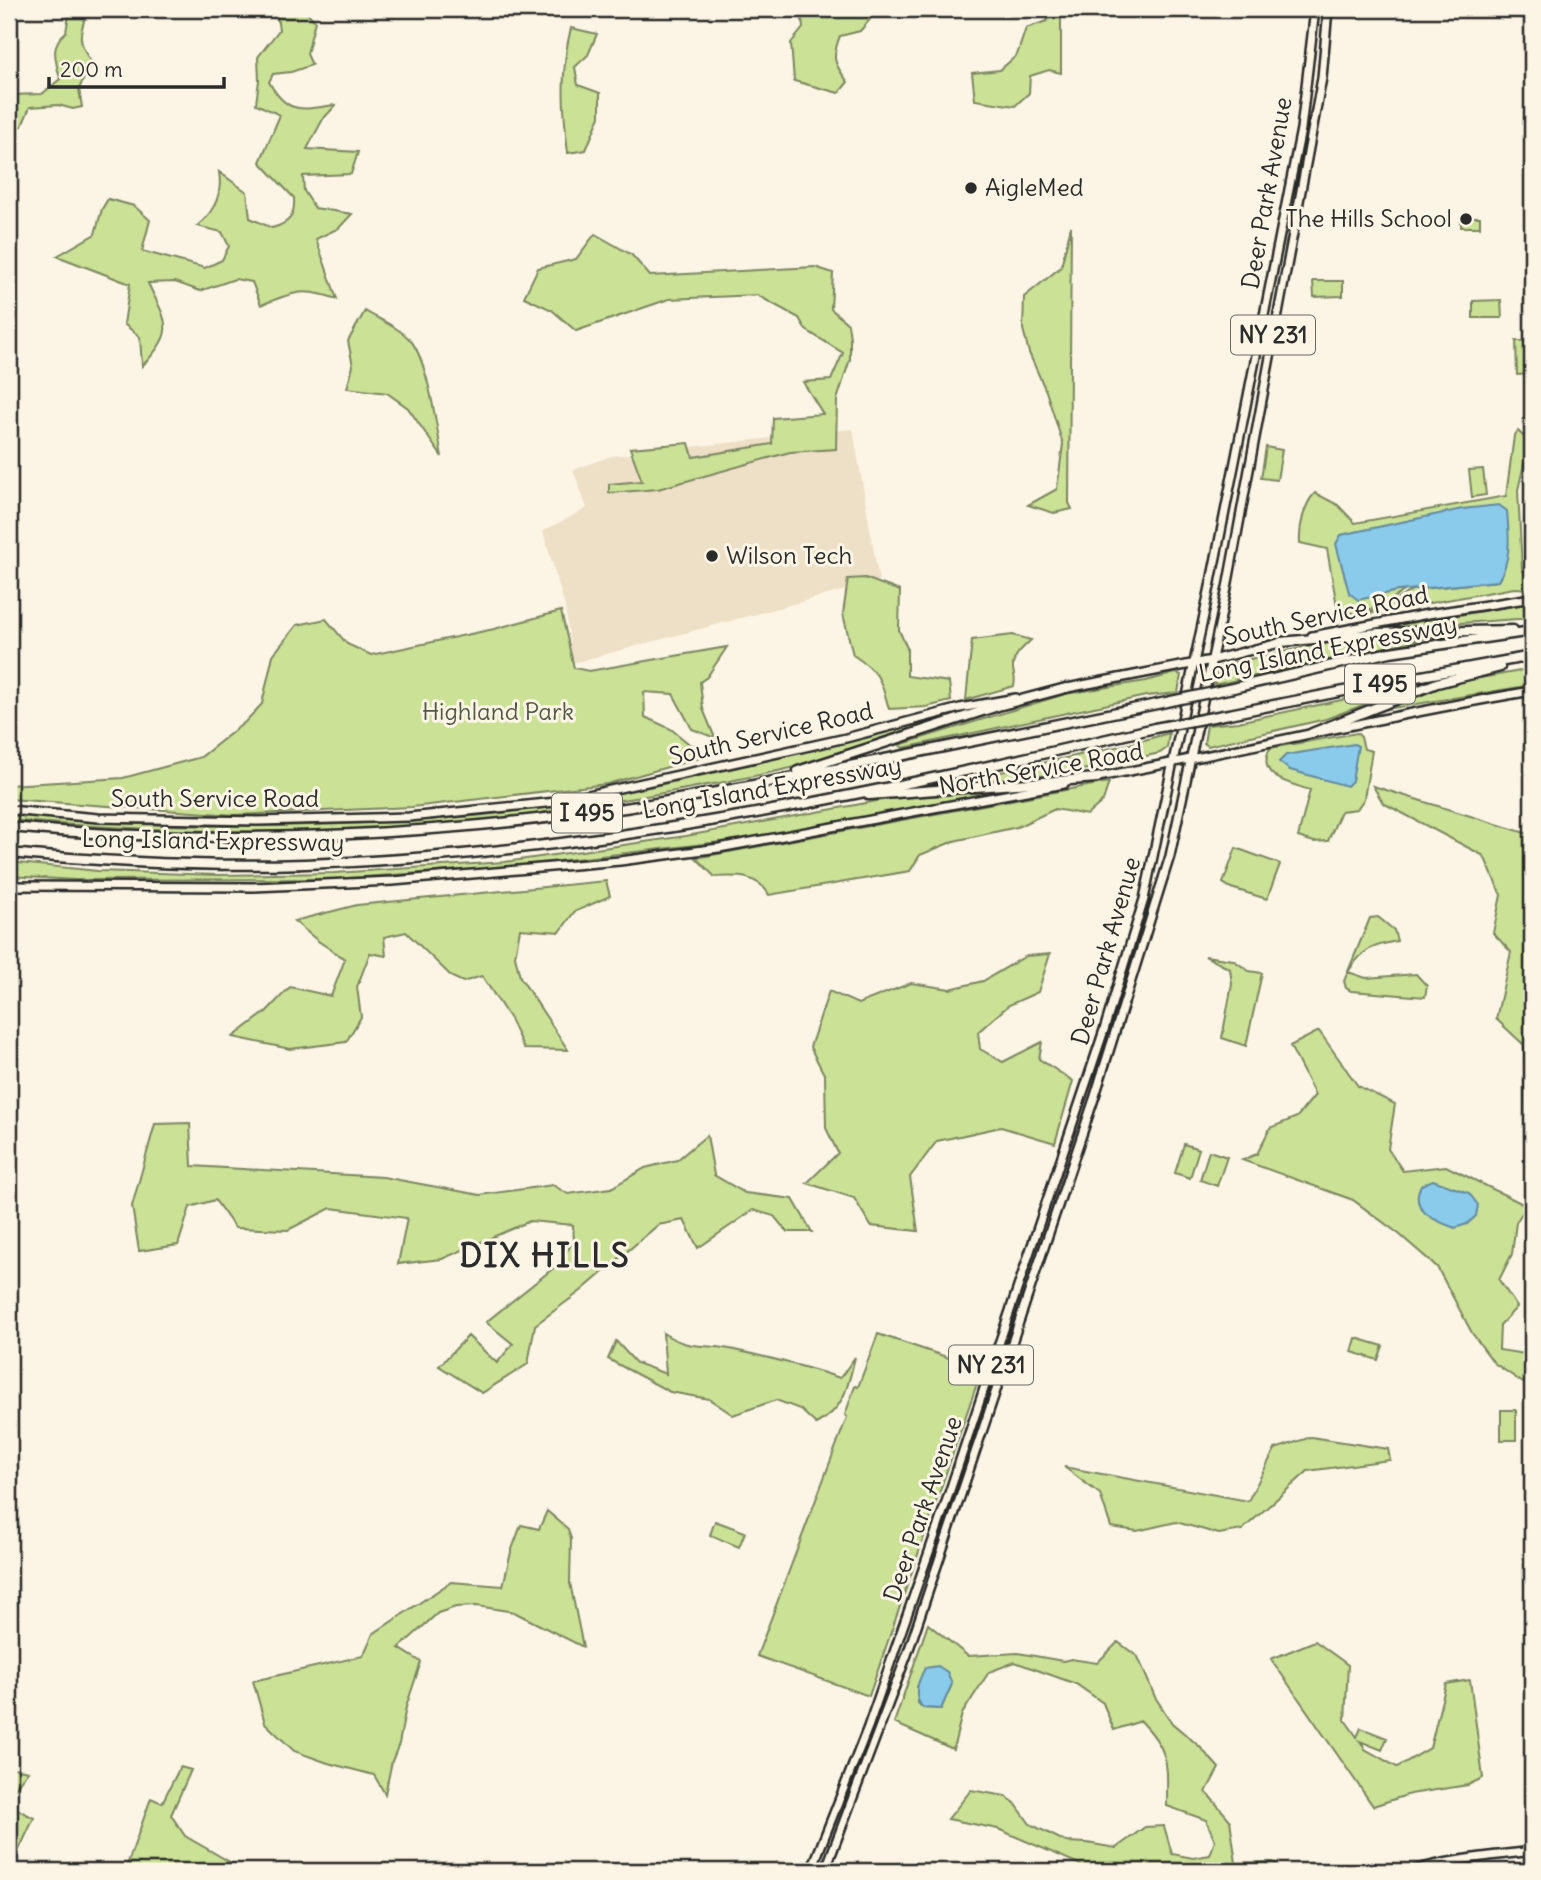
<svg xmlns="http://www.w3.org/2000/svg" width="1541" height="1880" font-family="Delius,sans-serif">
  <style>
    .built { fill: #eedfc7 }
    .green { fill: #cbe196; stroke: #7b8660; stroke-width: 2; fill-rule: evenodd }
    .water { fill: #8acaeb; stroke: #648a9e; stroke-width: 2 }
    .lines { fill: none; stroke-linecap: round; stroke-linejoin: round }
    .major-casing { stroke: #2b2b2b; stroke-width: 12 }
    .highway-casing { stroke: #2b2b2b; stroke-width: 13 }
    .major { stroke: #fcf5e5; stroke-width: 7 }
    .highway { stroke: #fcf5e5; stroke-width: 8 }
    .highway-bridge-casing { stroke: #2b2b2b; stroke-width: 13; stroke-linecap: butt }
    .highway-bridge { stroke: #fcf5e5; stroke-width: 8 }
    .poi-dot { fill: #2b2b2b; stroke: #fcf5e5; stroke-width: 2.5 }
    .labels { text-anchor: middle; stroke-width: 6; stroke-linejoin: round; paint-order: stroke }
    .shield { fill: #fcf5e5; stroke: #6a6863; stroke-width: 2 }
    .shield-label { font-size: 23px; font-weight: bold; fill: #2b2b2b }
    .poi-label { font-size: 24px; fill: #2b2b2b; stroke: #fcf5e5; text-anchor: start }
    .street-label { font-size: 24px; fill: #2b2b2b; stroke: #fcf5e5 }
    .park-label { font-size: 24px; fill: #535846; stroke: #fcf5e5 }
    .district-label { font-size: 32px; font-weight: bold; letter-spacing: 2px; fill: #2b2b2b; stroke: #fcf5e5 }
  </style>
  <rect width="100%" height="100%" fill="#fcf5e5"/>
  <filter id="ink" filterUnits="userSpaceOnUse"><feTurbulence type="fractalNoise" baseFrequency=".0143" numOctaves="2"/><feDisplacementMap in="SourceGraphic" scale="14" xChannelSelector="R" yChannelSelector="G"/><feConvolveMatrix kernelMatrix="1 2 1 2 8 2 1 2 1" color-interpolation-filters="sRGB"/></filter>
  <g filter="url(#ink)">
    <!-- built -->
    <path class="built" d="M853,429L879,581L573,663L565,607L543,531L587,508L573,470L611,456Z"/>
    <!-- green -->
    <path class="green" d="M70,9H88C80,32 76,40 91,62L79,89L82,107L73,109L58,105L30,107L22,126L9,131V95L42,94L60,79C56,61 49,45 66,32Z
      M276,9H304L315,21L307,54L312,65L291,72L273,74L269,82C288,116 302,109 336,105L323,119L307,149L358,152L351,174L303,176L304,191L315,208L352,214L339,228L316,239L337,299C303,287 294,292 261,305L252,282L235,279L200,291L175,282L148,283C166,322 178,330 142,366L140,337L124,324L130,284L57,256L95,234L102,209L108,199L134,206L150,220L142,251L205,268L222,260L229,246L222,232L197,226C214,212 223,195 219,172L247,192L250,218L272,228C290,223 295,216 294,198L260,162L280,115L256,104L259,80L258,57L279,30Z
      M801,9H855L872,17L860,31L840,36C831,58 834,64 848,82L839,93L794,81L791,43L803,28Z
      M1051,9H1061V73L1049,70L1030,76L1029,93L1015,106L975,100L972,73L1000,70L1017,55L1026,28L1047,21Z
      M571,28L597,34L588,55L575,67L578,85L600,93V116L586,150L568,153C563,109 560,71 571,28Z
      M1461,217H1480V227H1461Z
      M1071,226L1069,503L1072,509L1054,513L1028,505L1057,489L1063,444L1046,391L1029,353L1023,329L1024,297L1061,267Z
      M595,234L632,255L650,276L815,267L833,273L831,309L848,324L850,338V359L837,400L836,449L790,452L658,489L609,493V484L642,481L630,448L689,443L693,457L772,444L773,418L823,414L803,382L831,380L843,353L806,330L799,318L757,295L669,299L576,331L552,310L524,297L538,268L576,259Z
      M1313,281H1343V296L1314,297Z
      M1501,300L1502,318H1473V301Z
      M365,311C380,320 400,328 411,341C428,361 437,429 442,457L408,408L387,393L347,388L353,366L348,341Z
      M1516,341H1532V374L1517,375Z
      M1518,431L1532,445V459L1524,464L1518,490L1522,570L1532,578V589L1514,588L1363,615L1390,604L1412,590L1498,581L1503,572L1398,591H1404C1388,603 1359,618 1338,612L1327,549L1300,543C1299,527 1304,504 1315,493L1338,505L1355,523L1506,496L1514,436Z
      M1266,447L1282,450L1277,480L1261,478Z
      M1483,469L1486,495L1472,497L1469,470Z
      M865,578L900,591L899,630L907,648V676L949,682L951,701L926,707L889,709C880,677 880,673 853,655L843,614L848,579Z
      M1532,603V618L1374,629Z
      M561,611L574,668L589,671L727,647L707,677L700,682L703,709L715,738L692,729L673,694L644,692L645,717L671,729L698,751L711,755L607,784L412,807L235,815L9,799V785L123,778L201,757L245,722L262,704L273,655L297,625L326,619L347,644L371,655L494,629Z
      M1428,634V638L1422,639L1214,685L1219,669L1222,665L1320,644L1390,636Z
      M1013,635L1031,640C1022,649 1012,656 1013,669C1014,676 1016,679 1014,686L966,700L972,640Z
      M1532,669V685L1368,712L1440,685Z
      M1176,673L1181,675L1178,693L1146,696L903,748L899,745L1065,694L1146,681Z
      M1398,688H1408L1326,719L1208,746L1204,743L1207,725L1238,722Z
      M930,721L932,725C898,736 865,749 831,758C768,775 704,786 640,797C574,808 508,819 441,825C297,837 153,832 9,820V814C119,827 231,828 342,824C400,821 459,819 516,811C656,790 793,754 930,721Z
      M1169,733L1167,748L1160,753L1060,775L972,781L973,778L1130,744Z
      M1357,733L1361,737L1364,749L1372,751L1364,799L1357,809L1341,811L1328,841L1314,842L1298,837L1310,790C1290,783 1255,778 1270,748Z
      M1109,782L1103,801L1087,815L1055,809L1017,827L954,841L920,855L910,871L769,895C758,874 736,876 715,877L696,858Z
      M1373,786L1532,835V1118L1526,1132L1524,1045L1496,1019L1511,952L1493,933L1501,895L1484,856L1383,803Z
      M983,792V794L969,797L773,836L507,867L334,879L75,880L9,876V862L98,871L218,875L334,873L505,862L686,836L888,799Z
      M1236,848L1280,864L1267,899L1231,888L1223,883Z
      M606,881L610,896L574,912L560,932L520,929L515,956L520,977L568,1050L524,1049L510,1019L482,976L463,982L452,977L406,932L384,937L386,956L370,953L357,987L361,1017L346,1042L290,1049L233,1037L266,1012L290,987L331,996L345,959L318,941L294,921L357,905Z
      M1378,917L1394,930L1397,941C1371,946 1363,949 1348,972L1366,978L1416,974L1427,986L1425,997L1351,991L1346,988L1344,981L1370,918Z
      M1050,954L1038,992L1009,1005L978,1032L980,1049L1003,1062L1042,1042L1039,1059L1073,1081L1055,1143L1001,1127L937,1141L910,1177L918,1231L871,1226L854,1198L807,1183L838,1153L826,1128L825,1076L810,1047L829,991L858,1004L911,983L950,989L983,981L1026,956Z
      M1205,956L1233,960L1249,971L1262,973L1246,1046L1222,1038L1232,984L1230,969Z
      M1319,1031L1358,1086L1395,1104L1388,1149L1403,1171L1446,1166L1527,1206L1516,1222L1512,1254L1499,1280L1517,1307L1500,1325L1499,1350L1532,1355V1392L1529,1387L1494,1363L1472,1333L1437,1267L1399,1234L1353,1200L1242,1160L1257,1154L1270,1128L1297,1117L1315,1095L1290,1046Z
      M190,1123L192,1166L383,1177L480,1195L553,1185L568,1194L611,1188L645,1168L677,1160L707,1135L714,1175L745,1193L793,1199L812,1232H787L774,1216L753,1210L698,1248L684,1220L658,1225L581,1291L535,1325L528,1364L482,1393L439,1366L468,1336L497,1363L513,1344L486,1322L556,1266L574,1241L573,1225L530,1221L442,1259L398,1264L407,1218L331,1208L288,1230L235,1228L215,1200L190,1207L178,1245L139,1251L132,1206L155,1124Z
      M1184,1144L1199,1149L1190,1178L1175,1173Z
      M1209,1151L1227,1157L1217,1186L1200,1180Z
      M663,1333C691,1351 702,1343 730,1349C767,1357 804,1366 840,1378L855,1357C848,1386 845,1409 816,1424L800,1409L776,1400L733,1415L709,1399L670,1392L608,1359L616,1341L636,1363L666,1374Z
      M878,1334L982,1369L869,1696L757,1656L847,1417L845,1415L855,1386L858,1387Z
      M1356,1338L1383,1346L1378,1360L1352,1352Z
      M1501,1410H1516V1440H1501Z
      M1311,1437L1388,1449L1390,1460L1308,1471L1242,1530L1219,1534L1176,1522L1137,1531L1111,1527L1100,1494L1064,1467L1248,1501L1275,1449Z
      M547,1511L568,1529L571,1539L570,1583L583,1647L514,1612L477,1606L456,1607L438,1613L399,1648L421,1662L406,1707L399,1744L392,1761L385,1794L374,1775L328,1763L294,1751L265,1723L253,1681L363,1656L373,1634L451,1582L503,1586L511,1552L521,1525L539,1529Z
      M715,1521L745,1532L739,1547L710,1535Z
      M928,1624L968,1656L1018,1653L1063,1661L1071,1659L1097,1663L1118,1642L1138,1657L1155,1697L1172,1723L1199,1746L1219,1768L1206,1792L1230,1820L1236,1863L1273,1862L1284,1871H1088L1077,1863L998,1829L948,1819L971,1790L1005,1796L1015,1803L1030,1824L1066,1842L1087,1843L1116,1848L1145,1827L1164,1826L1172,1854L1193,1858L1210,1855L1215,1840L1206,1820L1167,1806C1167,1765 1171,1752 1141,1721L1114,1730L1103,1703L1076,1684L1015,1662L989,1672L962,1714L953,1749L894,1723ZM925,1669L947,1672L952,1684L941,1709L923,1708L918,1703L917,1687Z
      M1315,1641L1348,1665L1345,1720L1357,1737L1361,1728L1387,1738L1382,1750L1360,1741L1365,1749L1397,1767L1430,1748L1446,1684L1470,1680L1483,1778L1468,1785L1410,1794L1373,1806L1271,1659Z
      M9,1767L28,1771L9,1796Z
      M180,1767L191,1770L171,1815L185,1836L235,1865L230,1871H125L151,1798L162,1803Z
      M9,1805L34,1818L9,1871Z"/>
    <!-- water -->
    <path class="water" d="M1499,505L1507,511C1509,536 1512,559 1498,581L1398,591L1358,600L1349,593L1336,544L1341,535L1462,509Z
      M1354,744L1358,746L1352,781L1347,786L1290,770L1279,762L1286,755Z
      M1433,1180L1469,1193L1478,1205L1476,1216L1467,1224L1455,1228C1436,1221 1408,1211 1421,1185Z
      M938,1666L947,1672L952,1684L941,1709L923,1708C912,1696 918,1681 925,1668Z"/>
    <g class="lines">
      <defs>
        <path id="major" d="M1312,636L1428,614L1532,598
          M1062,689L1212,660L1287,641
          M1093,778C1240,751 1385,715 1532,691
          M9,810L98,818L258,821L409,817L556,802L846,738L960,708L1016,698
          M9,886L254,887L393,881L620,861L719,848L1064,784
          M811,1871L868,1727L937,1529L1104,1030L1144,899L1211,582L1301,129L1315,9
          M825,1871L908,1652L1095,1096L1170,856L1227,588L1322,78L1328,9
          M1411,1871C1450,1859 1492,1856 1532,1851"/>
        <path id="highway" d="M1281,642L1379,633L1513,630
          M1233,688L1390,652L1532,631
          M1229,714L1394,681L1532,656
          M1312,733L1437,683L1500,667
          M798,771L998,706L1066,688
          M869,795L1097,778
          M9,827C215,846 420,837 625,808C703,796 782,779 860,764C959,744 1058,724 1157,704
          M9,853C107,862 206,867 305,864C593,855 876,793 1155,728"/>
      </defs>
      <!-- major casing -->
      <use href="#major" class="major-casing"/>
      <!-- highway casing -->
      <use href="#highway" class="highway-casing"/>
      <!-- major -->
      <use href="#major" class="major"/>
      <!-- highway -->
      <use href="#highway" class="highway"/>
      <defs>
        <path id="highway-bridge" d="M1157,704L1233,688
          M1155,728L1229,714"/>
      </defs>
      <!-- highway-bridge casing -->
      <use href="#highway-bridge" class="highway-bridge-casing"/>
      <!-- highway-bridge -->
      <use href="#highway-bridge" class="highway-bridge"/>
    </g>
  </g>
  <!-- markers -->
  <g class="poi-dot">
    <circle cx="971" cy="188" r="7"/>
    <circle cx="1466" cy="219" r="7"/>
    <circle cx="712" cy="556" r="7"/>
  </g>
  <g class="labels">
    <!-- shield labels -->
    <g class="shield">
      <rect x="1231" y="315.5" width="84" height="39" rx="5"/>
      <rect x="1345" y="664.5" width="70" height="39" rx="5"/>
      <rect x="552" y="793.5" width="70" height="39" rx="5"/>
      <rect x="949" y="1345.5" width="84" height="39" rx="5"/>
    </g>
    <g class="shield-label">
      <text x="1273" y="343">NY 231</text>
      <text x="1380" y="692">I 495</text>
      <text x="587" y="821">I 495</text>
      <text x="991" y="1373">NY 231</text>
    </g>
    <!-- poi labels -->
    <g class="poi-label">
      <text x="985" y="196">AigleMed</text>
      <text x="1452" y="227" text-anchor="end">The Hills School</text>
      <text x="726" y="564">Wilson Tech</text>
    </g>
    <!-- street labels -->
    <g class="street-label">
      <text transform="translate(1267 193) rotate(-80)" y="8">Deer Park Avenue</text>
      <text transform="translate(1326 616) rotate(-12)" y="8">South Service Road</text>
      <text transform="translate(1328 649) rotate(-11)" y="8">Long Island Expressway</text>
      <text transform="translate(771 734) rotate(-13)" y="8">South Service Road</text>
      <text transform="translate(1041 769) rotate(-10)" y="8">North Service Road</text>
      <text transform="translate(772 788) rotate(-10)" y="8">Long Island Expressway</text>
      <text x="215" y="807">South Service Road</text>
      <text transform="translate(213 841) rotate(1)" y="8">Long Island Expressway</text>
      <text transform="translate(1106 951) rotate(-74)" y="8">Deer Park Avenue</text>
      <text transform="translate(923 1509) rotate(-71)" y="8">Deer Park Avenue</text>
    </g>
    <!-- park labels -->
    <g class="park-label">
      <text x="498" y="720">Highland Park</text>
    </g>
    <!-- district labels -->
    <g class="district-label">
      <text x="545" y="1267">DIX HILLS</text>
    </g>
  </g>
  <!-- margin -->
  <rect width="1541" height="1880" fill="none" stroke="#fcf5e5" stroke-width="35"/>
  <rect x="18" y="18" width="1506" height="1845" fill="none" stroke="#2b2b2b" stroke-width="2.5" filter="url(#ink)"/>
  <!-- scale -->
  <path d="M49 77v10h175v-10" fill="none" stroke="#2b2b2b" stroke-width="3.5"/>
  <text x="60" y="77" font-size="21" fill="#2b2b2b" stroke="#fcf5e5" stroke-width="5" paint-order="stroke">200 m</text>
</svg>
